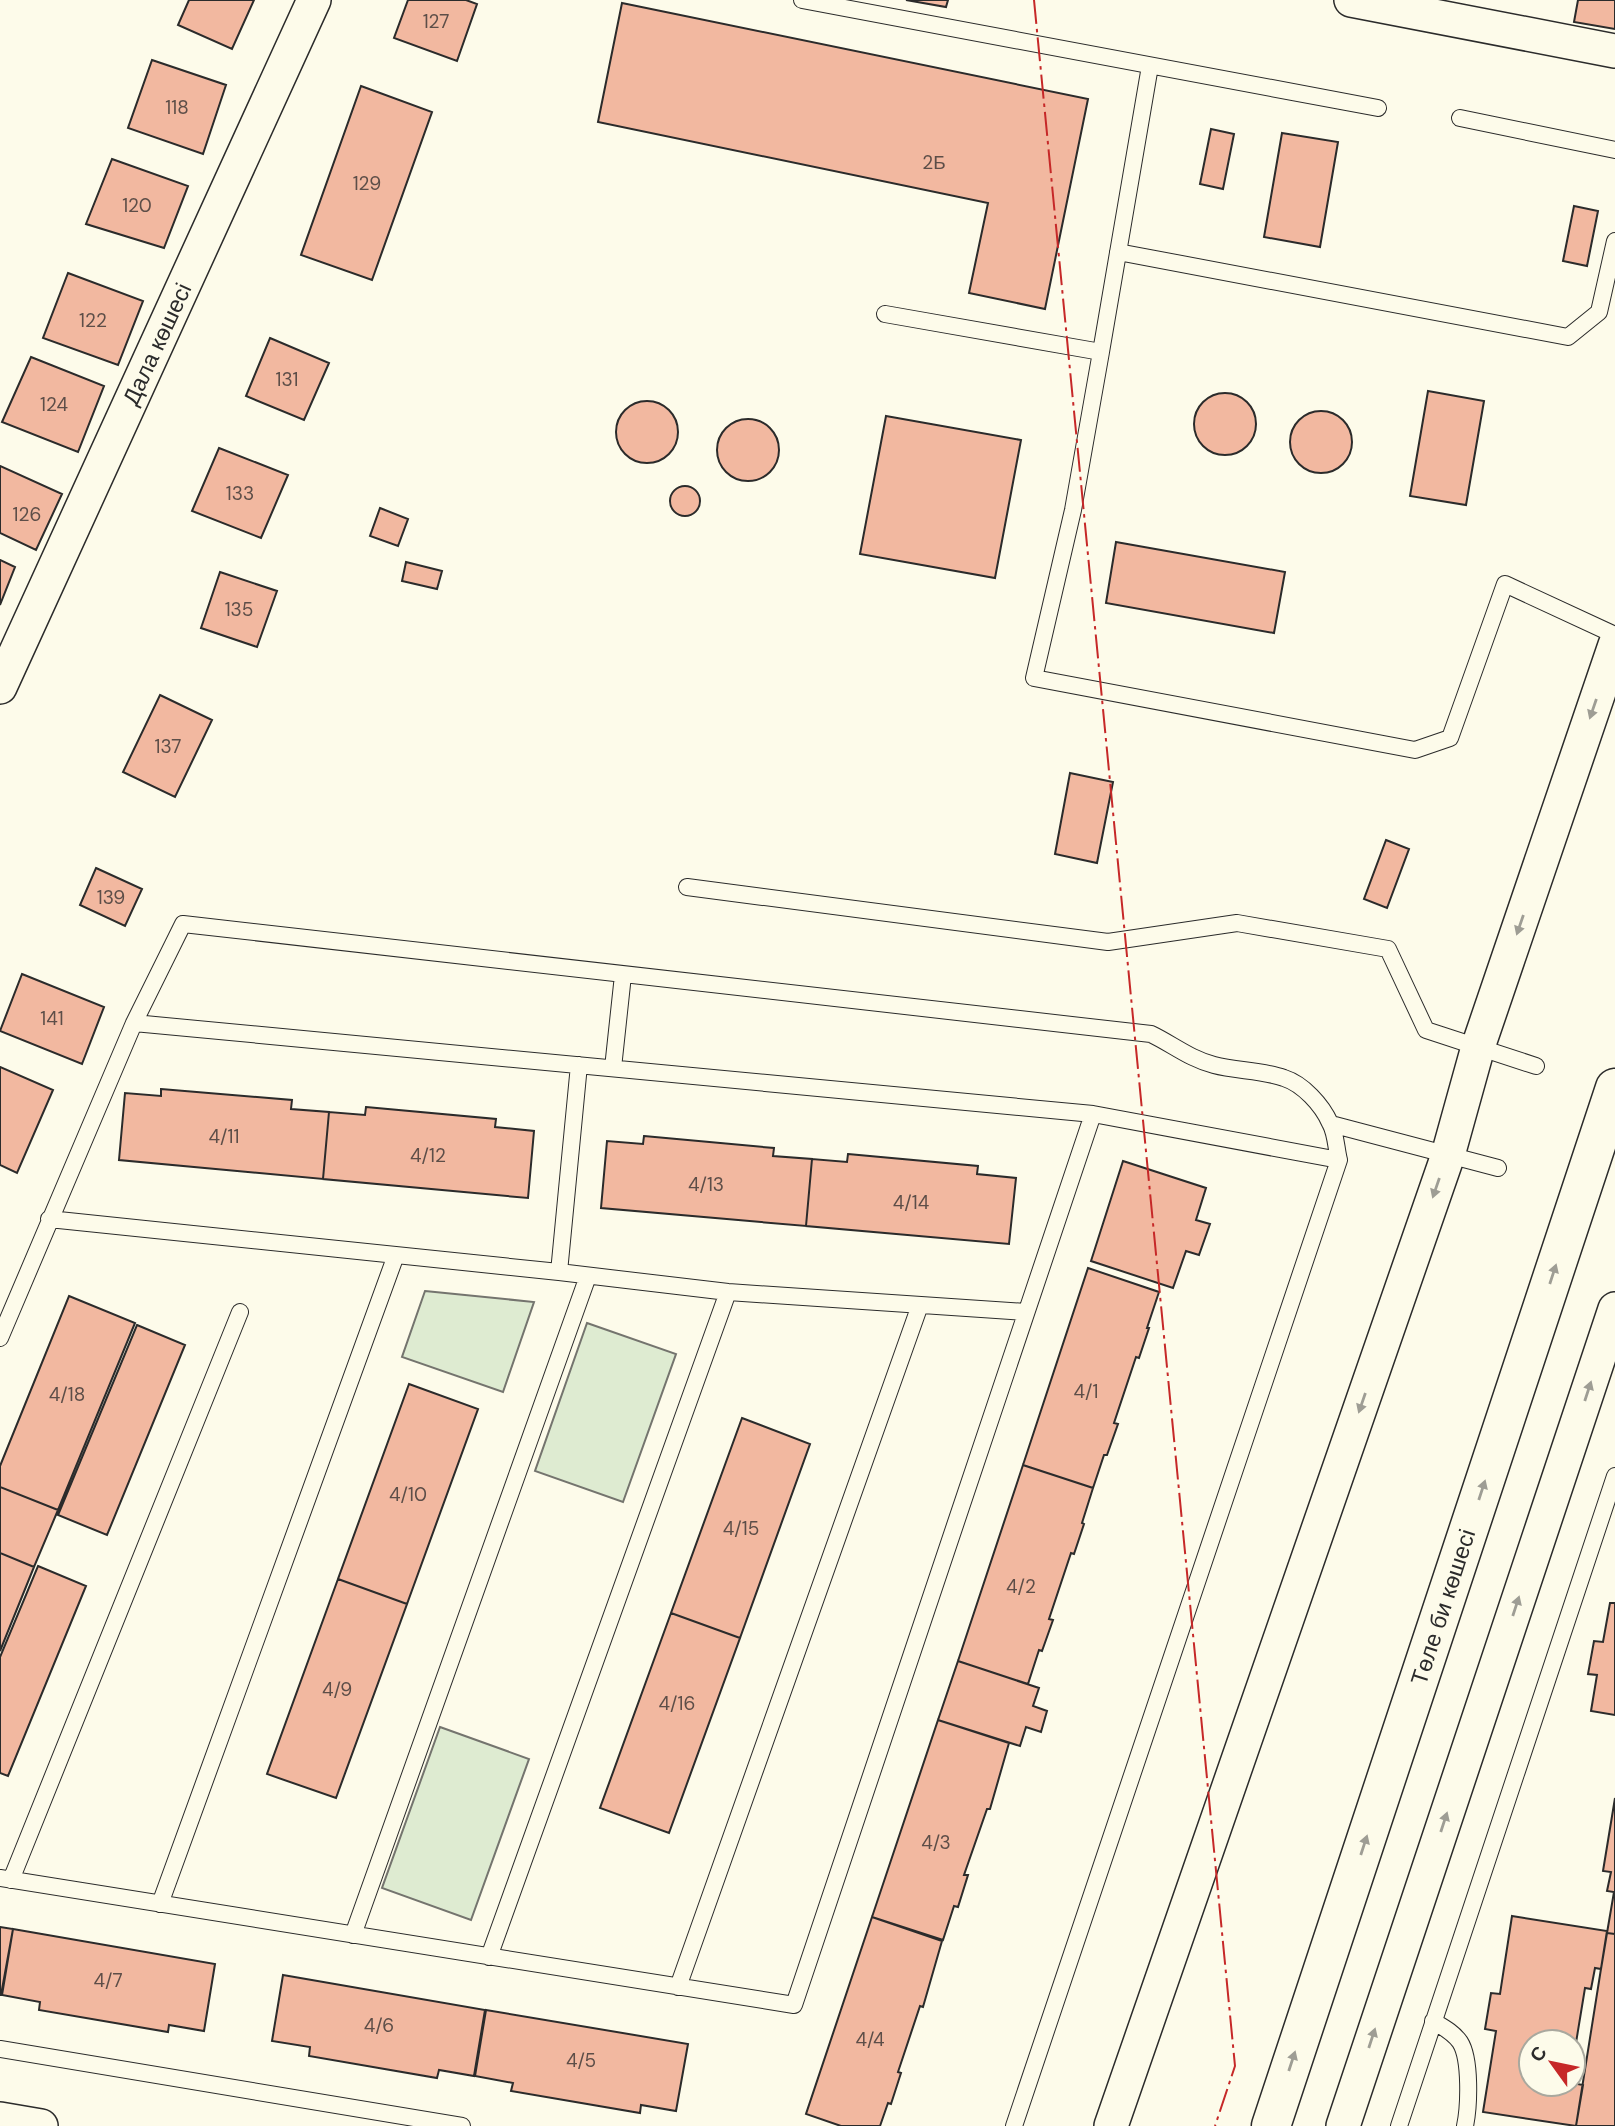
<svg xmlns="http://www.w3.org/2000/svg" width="1615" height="2126" font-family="'DM Sans',sans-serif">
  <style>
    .green { fill: #deebd1; stroke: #74746e; stroke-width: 2 }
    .building { fill: #f2b8a0; stroke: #2b2b2b; stroke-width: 2; fill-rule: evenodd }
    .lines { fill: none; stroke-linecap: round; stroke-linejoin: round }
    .service-casing { stroke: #2b2b2b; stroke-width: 18 }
    .minor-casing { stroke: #2b2b2b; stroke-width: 36 }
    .secondary-casing { stroke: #2b2b2b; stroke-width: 41 }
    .service { stroke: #fdfbea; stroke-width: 16 }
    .minor { stroke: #fdfbea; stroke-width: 33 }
    .secondary { stroke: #fdfbea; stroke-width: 38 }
    .power { stroke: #c62828; stroke-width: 2; stroke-dasharray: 24 5 3.5 5; stroke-linecap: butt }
    .oneway { fill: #9e9d94 }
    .labels { text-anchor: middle; stroke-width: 5; stroke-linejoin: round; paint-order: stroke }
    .number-label { font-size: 19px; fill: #5d4e48 }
    .street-label { font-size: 23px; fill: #2b2b2b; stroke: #fdfbea }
  </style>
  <rect width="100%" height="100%" fill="#fdfbea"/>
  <!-- green -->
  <path class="green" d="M425,1291L534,1302L503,1392L402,1357Z
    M587,1323L676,1354L623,1502L535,1471Z
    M440,1727L529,1759L471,1920L382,1888Z"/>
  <!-- building -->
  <path class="building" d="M189,0H254L232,49L178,25Z
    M408,0H466L477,4L457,61L394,38Z
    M906,0H948L946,7Z
    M1578,0H1615V29L1574,22Z
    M622,3L1088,99L1045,309L969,293L988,203L598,122Z
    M152,60L226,85L203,154L128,128Z
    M361,86L432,112L372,280L301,255Z
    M1211,129L1234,134L1223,189L1200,184Z
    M1282,133L1338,142L1320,247L1264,237Z
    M112,159L188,186L164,248L86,224Z
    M1574,206L1598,211L1587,266L1563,261Z
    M68,273L143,301L118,365L43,338Z
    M270,338L329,363L304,420L246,396Z
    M31,357L104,386L78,452L2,422Z
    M1428,391L1484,401L1466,505L1410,496Z
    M1194 424a31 31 0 1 1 62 0a31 31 0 1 1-62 0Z
    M616 432a31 31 0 1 1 62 0a31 31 0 1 1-62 0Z
    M1290 442a31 31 0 1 1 62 0a31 31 0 1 1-62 0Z
    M886,416L1021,440L995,578L860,554Z
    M717 450a31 31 0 1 1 62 0a31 31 0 1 1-62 0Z
    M219,448L288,475L261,538L192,511Z
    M0,466L62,494L36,550L0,533Z
    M670 501a15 15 0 1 1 30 0a15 15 0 1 1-30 0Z
    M380,508L408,519L398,546L370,536Z
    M1116,542L1285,572L1274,633L1106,603Z
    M0,560L15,567L0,605Z
    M406,562L442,571L437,589L402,581Z
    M220,572L277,591L257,647L201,628Z
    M160,695L212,720L175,797L123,772Z
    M1070,773L1113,782L1097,863L1055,854Z
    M1386,840L1409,849L1387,908L1364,899Z
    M96,868L142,889L125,926L80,905Z
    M22,974L104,1007L82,1064L0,1031Z
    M0,1067L53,1090L17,1173L0,1165Z
    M161,1089L292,1100L291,1109L329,1112L323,1179L119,1160L125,1093L161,1096Z
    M366,1107L496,1119L495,1127L534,1131L528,1198L323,1179L329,1112L365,1115Z
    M644,1136L774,1148L773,1156L812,1159L806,1226L601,1208L607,1141L643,1144Z
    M848,1154L978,1166L977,1174L1016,1178L1009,1244L806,1226L812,1159L847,1162Z
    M1123,1161L1206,1188L1196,1220L1210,1224L1199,1255L1186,1251L1173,1288L1091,1261Z
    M1088,1268L1159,1292L1147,1328H1149L1139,1358L1136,1357L1114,1423L1118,1424L1107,1455H1104L1093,1488L1023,1465Z
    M69,1296L135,1323L58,1510L0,1487V1466Z
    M137,1325L185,1345L107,1535L58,1515Z
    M409,1384L478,1409L407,1604L338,1579Z
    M742,1418L810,1444L740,1638L671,1613Z
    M1023,1465L1093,1488L1082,1523L1084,1524L1074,1554L1071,1553L1049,1619L1053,1620L1042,1651L1039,1650L1028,1684L958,1661Z
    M0,1487L58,1510L34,1567L0,1553Z
    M0,1553L34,1567L0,1651Z
    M38,1566L86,1586L8,1776L0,1773V1657Z
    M338,1579L407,1604L336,1798L267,1774Z
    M1610,1603H1615V1715L1591,1711L1597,1675L1588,1674L1594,1641L1603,1642Z
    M671,1613L740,1638L669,1833L600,1808Z
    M958,1661L1039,1688L1033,1706L1047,1711L1041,1732L1026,1727L1020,1746L938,1720Z
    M938,1720L1009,1743L990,1809H987L964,1875H968L958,1907L954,1906L943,1940L872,1917Z
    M1615,1798V1934L1607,1933L1614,1892L1607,1891L1611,1872L1603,1871Z
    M1512,1916L1607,1931L1576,2126L1483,2112L1496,2031L1485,2029L1491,1993L1500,1994ZM1531,2042H1573V2084H1531Z
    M872,1917L942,1941L923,2007L920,2006L898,2072L901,2073L891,2104L888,2103L880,2126H841L806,2114Z
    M0,1927L13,1929L1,1995H0Z
    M13,1929L215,1964L204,2031L169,2025L168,2032L39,2010L40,2002L2,1995Z
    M1607,1933L1615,1934V2126H1576L1583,2085L1577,2084L1579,2065H1573V2061L1585,1988L1591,1989L1595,1968L1601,1969Z
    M283,1975L485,2010L474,2076L439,2070L437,2078L309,2056L310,2047L272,2041Z
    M486,2010L688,2044L676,2111L641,2105L640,2113L511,2091L513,2083L475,2076Z"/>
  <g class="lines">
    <defs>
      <path id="service" d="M802,0L1378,108
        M1460,118L1615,150
        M1118,252L1568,337L1599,312L1615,241
        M885,314L1101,352L1150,66
        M1101,352L1073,510L1034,678L1415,750L1450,738L1505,584L1615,635
        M687,887L1108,942L1237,923L1388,949L1426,1030L1536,1066
        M134,1023L1093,1114L1339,1160
        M613,1068L623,975
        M1331,1124L1498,1168
        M49,1219L559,1272L728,1292L1026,1312
        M559,1272L579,1065
        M0,1338L134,1023L183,924L1151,1034C1172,1044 1190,1059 1214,1065C1236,1071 1262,1070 1284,1078C1303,1084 1322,1105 1330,1123C1336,1133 1336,1148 1339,1160L1014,2126
        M0,1878L794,2005L1093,1114
        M11,1880L240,1312
        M160,1904L396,1255
        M353,1935L588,1276
        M489,1957L728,1292
        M678,1987L920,1305
        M1433,2021C1443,2027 1453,2032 1460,2042C1471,2059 1469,2107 1465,2126
        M0,2049L462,2126
        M1399,2126L1615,1476"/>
      <path id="minor" d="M1351,0L1615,51
        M0,687L314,0
        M0,2119L41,2126
        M1111,2126L1448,1155L1478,1047L1615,645
        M1343,2126L1615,1309"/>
      <path id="secondary" d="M1271,2126L1615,1088"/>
    </defs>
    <!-- service casing -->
    <use href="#service" class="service-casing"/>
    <!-- minor casing -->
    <use href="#minor" class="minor-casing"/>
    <!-- secondary casing -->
    <use href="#secondary" class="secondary-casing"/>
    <!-- service -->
    <use href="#service" class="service"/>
    <!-- minor -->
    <use href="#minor" class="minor"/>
    <!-- secondary -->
    <use href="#secondary" class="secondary"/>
    <!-- power -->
    <path class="power" d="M1034,0L1235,2066L1215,2126"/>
  </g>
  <!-- one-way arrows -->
  <defs><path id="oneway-solid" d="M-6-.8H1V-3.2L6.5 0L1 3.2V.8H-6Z" transform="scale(1.75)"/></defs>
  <g class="oneway">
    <use href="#oneway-solid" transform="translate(1593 709) rotate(109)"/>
    <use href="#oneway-solid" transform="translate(1520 925) rotate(109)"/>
    <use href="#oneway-solid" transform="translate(1436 1188) rotate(109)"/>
    <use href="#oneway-solid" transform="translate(1553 1274) rotate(-72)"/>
    <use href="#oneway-solid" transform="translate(1588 1391) rotate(-72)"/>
    <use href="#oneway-solid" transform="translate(1362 1403) rotate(109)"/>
    <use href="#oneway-solid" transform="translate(1482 1490) rotate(-72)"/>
    <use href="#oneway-solid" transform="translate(1516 1606) rotate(-72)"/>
    <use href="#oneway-solid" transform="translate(1444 1822) rotate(-72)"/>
    <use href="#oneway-solid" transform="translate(1364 1845) rotate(-72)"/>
    <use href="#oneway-solid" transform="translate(1372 2038) rotate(-72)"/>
    <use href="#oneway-solid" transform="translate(1292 2061) rotate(-72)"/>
  </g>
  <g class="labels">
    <!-- number labels -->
    <g class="number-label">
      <text x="436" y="28">127</text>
      <text x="177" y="114">118</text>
      <text x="934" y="169">2Б</text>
      <text x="367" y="190">129</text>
      <text x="137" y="212">120</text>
      <text x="93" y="327">122</text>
      <text x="287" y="386">131</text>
      <text x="54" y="411">124</text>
      <text x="240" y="500">133</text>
      <text x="27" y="521">126</text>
      <text x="239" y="616">135</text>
      <text x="168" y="753">137</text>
      <text x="111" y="904">139</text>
      <text x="52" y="1025">141</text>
      <text x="224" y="1143">4/11</text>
      <text x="428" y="1162">4/12</text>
      <text x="706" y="1191">4/13</text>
      <text x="911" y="1209">4/14</text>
      <text x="1086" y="1398">4/1</text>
      <text x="67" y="1401">4/18</text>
      <text x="408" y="1501">4/10</text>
      <text x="741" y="1535">4/15</text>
      <text x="1021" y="1593">4/2</text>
      <text x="337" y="1696">4/9</text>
      <text x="677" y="1710">4/16</text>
      <text x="936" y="1849">4/3</text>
      <text x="108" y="1987">4/7</text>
      <text x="379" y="2032">4/6</text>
      <text x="870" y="2046">4/4</text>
      <text x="581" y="2067">4/5</text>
    </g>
    <!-- street labels -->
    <g class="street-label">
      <text transform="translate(157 344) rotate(-65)" y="8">Дала көшесі</text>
      <text transform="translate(1443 1607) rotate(-72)" y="8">Төле би көшесі</text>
    </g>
  </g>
  <!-- north arrow -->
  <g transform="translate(1552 2063) rotate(303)"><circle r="33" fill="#fdfbea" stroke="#a9a89e" stroke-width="2"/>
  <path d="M0-5L12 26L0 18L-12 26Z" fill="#c62828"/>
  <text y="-10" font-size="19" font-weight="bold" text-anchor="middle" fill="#2b2b2b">С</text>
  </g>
</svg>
